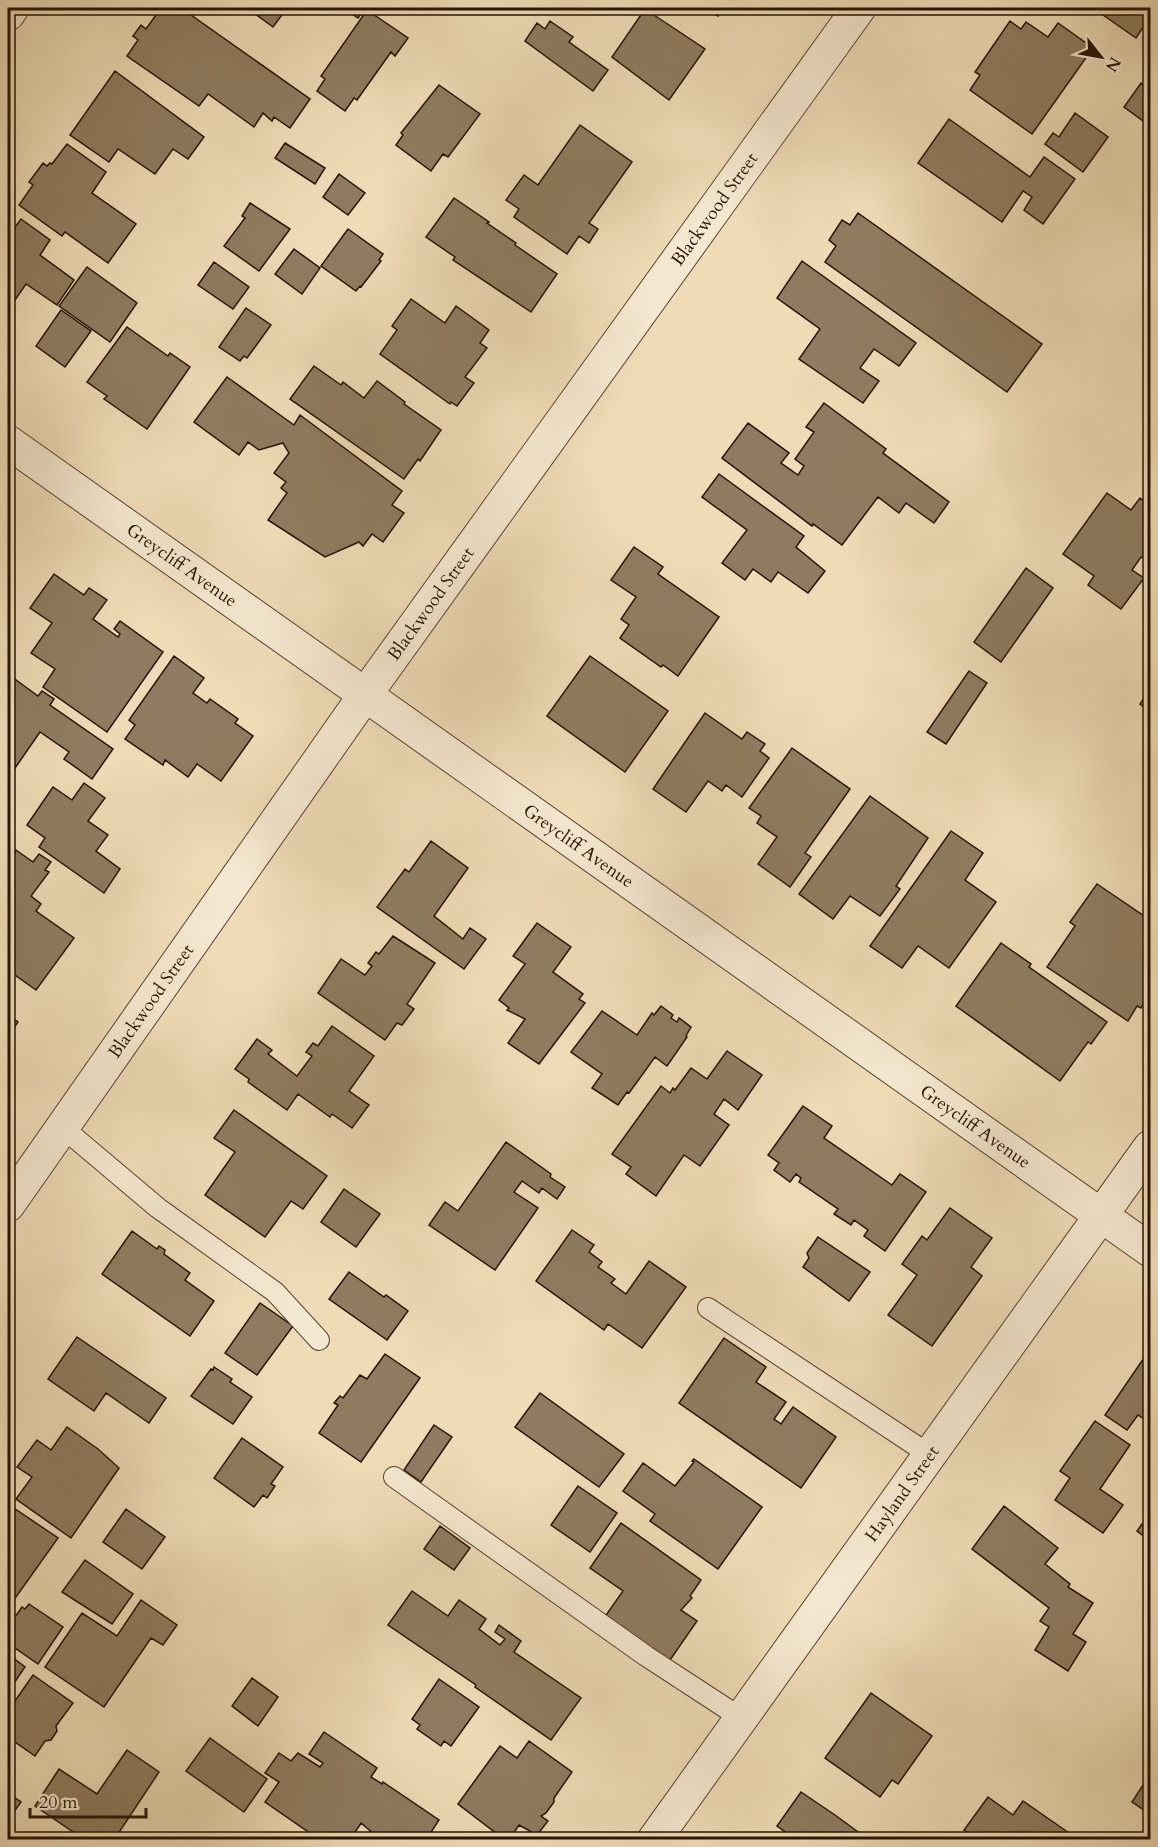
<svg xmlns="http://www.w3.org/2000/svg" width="1158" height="1847" font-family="Cardo,serif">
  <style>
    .building { fill: #8f7c60; stroke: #271301; stroke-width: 1.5 }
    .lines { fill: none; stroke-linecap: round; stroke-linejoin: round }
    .service-casing { stroke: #59452e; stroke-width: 22 }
    .minor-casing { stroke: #59452e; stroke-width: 35 }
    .service { stroke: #f5e8d0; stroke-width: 20 }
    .minor { stroke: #f5e8d0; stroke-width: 33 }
    .labels { text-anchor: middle; stroke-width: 4.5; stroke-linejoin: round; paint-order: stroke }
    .street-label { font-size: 18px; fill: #271301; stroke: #f5e8d0 }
  </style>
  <rect width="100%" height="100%" fill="#efdcb7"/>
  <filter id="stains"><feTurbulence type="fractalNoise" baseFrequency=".00333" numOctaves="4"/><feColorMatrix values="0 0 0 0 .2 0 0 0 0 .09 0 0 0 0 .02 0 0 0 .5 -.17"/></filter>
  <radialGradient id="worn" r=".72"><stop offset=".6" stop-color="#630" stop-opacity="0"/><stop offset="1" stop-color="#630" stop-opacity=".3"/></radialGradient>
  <!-- building -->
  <path class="building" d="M161,8H181L310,99L290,128L274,117L272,121L263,113L254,127L208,94L199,106L127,56L138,40L133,36L141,25L146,29Z
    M247,8H287L273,27Z
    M343,8H365L358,18Z
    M703,8H724L718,16Z
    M1093,8H1150V17L1136,38Z
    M645,9L705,49L669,100L612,57Z
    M367,10L408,38L395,56L391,52L357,100L354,98L345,111L317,91L325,79L321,76Z
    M550,21L573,37L569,42L608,70L593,91L525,41L537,23L545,29Z
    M1010,21L1021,29L1026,22L1048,37L1058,23L1093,48L1032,134L970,90L980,75L975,72Z
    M115,71L204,137L188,159L173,149L155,174L118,149L109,162L70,135Z
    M1141,83L1150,90V126L1124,107Z
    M439,85L480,114L448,157L443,154L431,171L396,145L403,135L401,133Z
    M1075,113L1108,137L1083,172L1045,144L1053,133L1059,137Z
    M949,119L1030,177L1044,157L1075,179L1043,224L1024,210L1032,197L1023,191L1002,222L918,163Z
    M580,125L632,162L589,223L598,229L589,243L579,236L567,254L514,217L519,209L506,200L524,175L538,185Z
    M285,143L325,168L315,184L275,158Z
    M67,144L106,172L92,193L136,224L108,263L65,232L62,236L19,205L33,185L29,182L43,163L47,166L50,163L52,164Z
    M339,174L365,193L348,215L323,197Z
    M454,198L489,222L487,223L516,243L515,245L557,274L531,312L453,260L455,257L426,237Z
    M250,203L290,229L259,271L224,246L245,218L242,216Z
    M858,213L1042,344L1007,392L825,262L836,246L829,240L842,220L850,225Z
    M21,219L50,240L40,255L74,280L57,305L26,284L8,310V232L10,234Z
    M348,229L383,254L379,260L381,261L361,287L360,286L356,291L321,266Z
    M294,249L320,268L302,294L275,274Z
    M802,261L916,343L899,366L874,349L860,368L879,381L863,403L799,359L820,329L777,298Z
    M214,262L249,287L233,309L198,285Z
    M87,267L137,303L110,342L59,306Z
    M411,299L445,323L456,306L489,330L480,343L487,348L465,377L474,383L457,406L451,402L450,404L380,354L397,330L392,326Z
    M246,308L271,325L247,358L244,356L240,361L219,347Z
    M61,310L91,331L65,367L36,346Z
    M127,327L168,356L170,353L190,367L147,429L104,399L107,396L87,382Z
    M314,366L341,385L343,382L364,398L377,381L405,402L404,404L441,430L420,461L418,459L404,479L290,399Z
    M227,377L294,425L300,415L402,491L392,505L404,513L383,542L372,534L363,546L359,542L325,557L268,520L287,493L281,488L286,482L274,473L289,453L283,443L259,450L248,442L239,455L194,422Z
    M824,403L886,449L883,453L949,502L934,523L906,503L899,513L878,497L842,545L813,524L812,526L722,458L748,423L789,453L781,463L798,475L804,466L795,459L814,432L806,427Z
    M719,474L804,536L796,547L825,571L808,593L778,572L771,582L753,569L745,580L722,563L747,530L702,497Z
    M1107,493L1131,510L1140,498L1150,506V563L1141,557L1132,570L1144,578L1121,609L1088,585L1094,576L1063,554Z
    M634,547L663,567L658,574L719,617L678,676L663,665L661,667L620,638L629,625L621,619L636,597L611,580Z
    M1026,568L1053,588L1001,662L974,642Z
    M54,574L84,595L89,588L107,600L93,619L118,637L120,634L114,629L120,621L163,652L107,732L43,687L55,669L31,653L52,623L30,608Z
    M174,656L204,678L193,693L207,703L210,699L238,719L235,723L253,736L221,781L197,764L188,777L165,760L163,765L125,739L135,725L129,720Z
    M590,656L668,711L625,772L547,716Z
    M969,671L987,683L946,744L927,732Z
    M8,674L38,696L42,691L54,699L50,705L113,749L92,779L64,759L69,752L40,732L13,771L8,767Z
    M1150,689V712L1140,704Z
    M705,713L742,739L747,732L765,744L760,751L769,758L742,797L726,785L722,791L708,781L686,812L653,789Z
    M792,748L850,789L805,853L811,857L790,887L758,864L777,837L757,823L761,816L749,808Z
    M84,783L105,798L88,821L108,835L96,851L120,869L104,893L39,847L45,838L27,825L53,787L72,800Z
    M870,796L928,838L896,886L900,889L880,916L850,896L833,919L799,894Z
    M951,831L983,853L965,880L996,902L949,968L918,946L902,968L870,946Z
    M431,841L468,868L434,916L463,939L470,928L486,939L464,969L377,907L405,869L409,872Z
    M16,850L33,862L39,854L51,862L45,870L49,872L31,896L41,904L36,911L74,938L36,990L8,970V861Z
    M1097,884L1150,920V991L1141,1008L1137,1006L1128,1021L1047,967L1075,926L1070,922Z
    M537,923L571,947L553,972L583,994L579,999L585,1003L539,1064L508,1043L525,1019L507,1010L509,1008L499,1000L525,964L513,956Z
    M393,936L435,963L407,1004L414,1009L402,1025L397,1023L385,1040L318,993L341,959L365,975L372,966L368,963L376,952L379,954Z
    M1001,943L1031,964L1029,967L1107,1022L1091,1044L1088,1042L1060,1081L956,1006Z
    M661,1006L673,1015L671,1018L677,1022L679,1018L691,1027L686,1036L687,1037L667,1066L655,1057L629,1093L627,1092L618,1105L592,1088L602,1074L571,1052L602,1011L637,1035L652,1013L654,1015Z
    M8,1015L18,1022L8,1037Z
    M332,1026L374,1056L349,1091L369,1105L352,1128L332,1114L330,1117L298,1094L287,1110L248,1082L249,1079L235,1069L257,1039L272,1050L268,1054L297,1076L312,1056L306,1052L313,1043L318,1046Z
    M727,1051L762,1075L738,1110L724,1099L714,1114L729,1125L700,1166L684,1155L656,1196L626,1174L631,1167L612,1154L661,1086L670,1093L673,1088L675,1090L691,1068L707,1079Z
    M803,1106L832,1126L824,1138L892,1185L900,1174L926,1192L885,1251L864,1236L868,1230L854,1220L851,1225L834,1214L838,1209L799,1182L801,1178L796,1174L790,1182L774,1170L779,1163L768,1155Z
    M234,1110L327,1176L303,1209L291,1201L265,1237L205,1195L235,1152L214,1138Z
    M506,1142L551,1174L550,1177L565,1187L557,1199L542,1188L539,1193L522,1181L514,1192L538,1208L495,1270L429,1225L445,1202L458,1211Z
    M344,1189L380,1214L356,1247L321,1222Z
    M950,1208L992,1238L971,1267L982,1276L932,1346L888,1315L917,1275L902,1264L922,1236L927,1240Z
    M572,1230L594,1245L589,1252L602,1262L598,1267L615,1279L611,1283L626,1294L649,1261L686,1287L642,1348L608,1324L604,1330L536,1281Z
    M132,1231L157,1249L159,1246L165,1250L164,1254L190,1273L185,1280L214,1301L190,1336L102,1274Z
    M818,1237L870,1272L849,1301L803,1267L809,1258L807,1253Z
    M349,1272L384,1297L386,1295L408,1311L387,1340L329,1299Z
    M260,1303L293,1326L257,1375L225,1353Z
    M77,1337L166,1398L149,1423L106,1393L94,1411L48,1379Z
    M724,1338L766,1367L756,1382L786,1402L774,1419L781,1424L793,1407L836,1437L801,1488L679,1403Z
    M1148,1352L1150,1353V1423L1138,1415L1127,1430L1105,1415Z
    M385,1354L420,1378L361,1462L319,1433L338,1405L334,1403L340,1396L343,1398L360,1375L367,1379Z
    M214,1367L232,1379L230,1382L252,1397L233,1424L191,1396L211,1369L213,1370Z
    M540,1393L624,1454L599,1487L515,1427Z
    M1095,1421L1130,1445L1100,1489L1123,1505L1103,1533L1055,1500L1070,1478L1060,1471Z
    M434,1425L452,1437L421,1482L404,1470Z
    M67,1427L98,1449L119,1468L71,1538L16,1499L32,1477L17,1467L37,1440L51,1450Z
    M242,1438L283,1467L271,1484L275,1486L267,1498L263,1495L254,1507L214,1478Z
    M694,1459L762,1507L718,1569L650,1521L655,1514L623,1491L643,1463L675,1486L694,1462L692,1461Z
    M578,1486L617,1513L590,1552L551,1525Z
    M8,1504L58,1538L11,1604L8,1602Z
    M1004,1506L1058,1548L1045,1564L1070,1584L1068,1587L1093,1603L1073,1634L1086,1642L1068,1671L1035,1650L1049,1627L1040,1621L1049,1608L972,1549Z
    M126,1509L165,1537L142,1569L103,1542Z
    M1150,1513V1541L1137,1531Z
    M621,1523L701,1580L690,1596L692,1598L681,1610L697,1621L668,1663L604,1618L623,1591L590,1568Z
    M440,1526L470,1548L454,1570L424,1549Z
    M85,1560L133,1594L112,1624L62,1592Z
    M412,1591L448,1616L459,1600L486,1619L479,1629L500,1645L505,1639L495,1632L499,1625L521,1641L514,1652L581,1698L551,1740L475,1687L476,1685L388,1625Z
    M141,1600L177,1625L163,1645L151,1638L104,1707L45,1667L82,1613L117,1636Z
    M29,1604L63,1627L38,1664L8,1643V1627L22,1607L25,1609Z
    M8,1654L25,1667L8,1692Z
    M33,1675L73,1703L56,1726L57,1731L51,1740L45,1741L35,1756L8,1737V1711Z
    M252,1678L278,1697L258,1726L232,1706Z
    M439,1679L479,1707L451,1746L444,1741L441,1746L417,1729L420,1725L412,1719Z
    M871,1693L932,1736L898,1784L892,1780L880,1797L825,1758Z
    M324,1732L377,1768L371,1777L382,1784L383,1782L439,1820L426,1840H381L361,1823L350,1840H320L265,1802L279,1782L265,1773L279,1753L291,1761L298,1753L320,1767L323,1763L309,1754Z
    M210,1738L267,1779L244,1812L186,1771Z
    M529,1741L572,1772L554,1798V1802L546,1813L541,1816L548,1821L537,1835L519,1825L509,1840H505L458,1804L500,1746L517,1758Z
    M127,1750L159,1772L114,1840H85L35,1806L59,1769L97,1794Z
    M1143,1785L1150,1790V1814L1132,1802Z
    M801,1792L835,1815L869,1840H797L777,1826Z
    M8,1793L21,1802L8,1820Z
    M988,1797L1013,1815L1023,1801L1079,1840H978L964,1830Z"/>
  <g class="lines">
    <defs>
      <path id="service" d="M62,1127L158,1208L275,1292L319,1340
        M708,1308L930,1455
        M394,1477L646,1656L741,1718"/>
      <g id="minor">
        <path d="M8,14L12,8"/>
        <path id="s1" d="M8,442L1150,1250"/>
        <path id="s2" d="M8,1205L365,695L859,8"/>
        <path id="s3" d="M654,1840L1150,1147"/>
      </g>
    </defs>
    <!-- service casing -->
    <use href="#service" class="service-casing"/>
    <!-- minor casing -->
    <use href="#minor" class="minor-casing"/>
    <!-- service -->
    <use href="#service" class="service"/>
    <!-- minor -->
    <use href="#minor" class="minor"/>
  </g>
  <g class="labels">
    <!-- street labels -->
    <g class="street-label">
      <text dy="6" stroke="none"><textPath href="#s2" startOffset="1221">Blackwood Street</textPath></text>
      <text dy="6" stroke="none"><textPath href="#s1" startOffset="213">Greycliff Avenue</textPath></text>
      <text dy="6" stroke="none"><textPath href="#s2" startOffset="735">Blackwood Street</textPath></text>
      <text dy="6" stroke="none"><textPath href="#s1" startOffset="699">Greycliff Avenue</textPath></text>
      <text dy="6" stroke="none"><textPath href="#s2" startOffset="249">Blackwood Street</textPath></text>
      <text dy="6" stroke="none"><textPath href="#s1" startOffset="1185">Greycliff Avenue</textPath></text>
      <text dy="6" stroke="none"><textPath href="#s3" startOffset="426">Hayland Street</textPath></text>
    </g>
  </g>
  <!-- margin -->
  <rect width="1158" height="1847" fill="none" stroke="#efdcb7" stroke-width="30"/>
  <rect x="9" y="9" width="1140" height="1829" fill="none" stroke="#271301" stroke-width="3"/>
  <rect x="15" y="15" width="1128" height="1817" fill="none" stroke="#271301" stroke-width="1.5"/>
  <!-- north arrow -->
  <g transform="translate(1101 57) rotate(121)" stroke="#f5e8d0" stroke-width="4.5" paint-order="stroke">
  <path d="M0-4.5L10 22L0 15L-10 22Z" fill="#271301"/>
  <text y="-9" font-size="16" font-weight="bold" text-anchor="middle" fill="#271301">N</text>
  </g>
  <!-- scale -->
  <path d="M30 1808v9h116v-9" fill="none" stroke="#271301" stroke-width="3"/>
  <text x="39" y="1808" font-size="18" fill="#271301" stroke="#f5e8d0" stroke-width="4.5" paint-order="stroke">20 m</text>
  <rect width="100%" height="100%" filter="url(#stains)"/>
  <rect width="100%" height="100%" fill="url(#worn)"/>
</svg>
